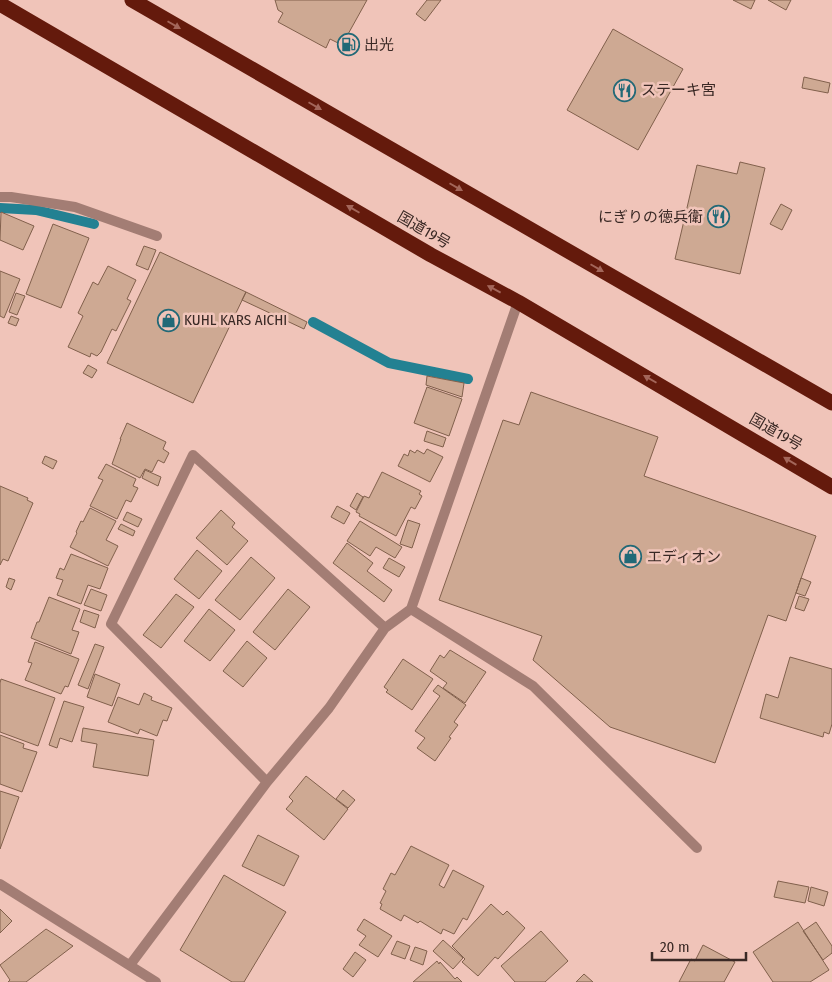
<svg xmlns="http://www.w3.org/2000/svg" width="832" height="982" font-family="'Fira Sans Condensed','Noto Sans JP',sans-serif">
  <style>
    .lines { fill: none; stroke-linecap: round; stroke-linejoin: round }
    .stream { stroke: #238192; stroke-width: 10 }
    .building { fill: #cea993; stroke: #81604c }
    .street { stroke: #a37d74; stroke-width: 10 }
    .highway { stroke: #641a0c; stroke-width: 15 }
    .oneway { fill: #a3665a }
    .labels { text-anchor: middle; stroke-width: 5; stroke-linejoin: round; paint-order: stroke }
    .poi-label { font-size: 15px; fill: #3a2925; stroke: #f0c4b9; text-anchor: start }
    .street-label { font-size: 15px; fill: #3a2925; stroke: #f0c4b9 }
  </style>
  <rect width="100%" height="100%" fill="#f0c4b9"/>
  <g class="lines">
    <!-- stream -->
    <path class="stream" d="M0,208L36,210L94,224
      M313,322L389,363L468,379"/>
  </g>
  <!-- building -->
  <path class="building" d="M275,0H367L342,45L330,39L326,48L278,22L283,13L278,10Z
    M427,0H441L425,21L416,14Z
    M733,0H755L751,9Z
    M768,0H791L786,10Z
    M613,29L683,69L638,150L567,110Z
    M804,77L830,83L828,93L802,88Z
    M740,162L765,168L740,274L675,259L697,165L737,174Z
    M781,204L792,210L782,230L770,224Z
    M1,212L34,226L23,250L0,240Z
    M53,224L89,238L61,308L26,294Z
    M144,246L156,250L148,270L136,265Z
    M160,252L246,292L193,403L107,363Z
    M108,266L136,280L127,299L131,301L116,331L112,329L101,352L97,356L91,353L90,357L68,347L83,316L78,313L93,282L98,285Z
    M0,271L20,279L4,318L0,316Z
    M246,292L307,322L304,329L242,300Z
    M16,293L25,296L17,315L9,312Z
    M11,316L19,319L16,326L8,323Z
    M88,365L97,370L92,378L83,373Z
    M427,376L464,383L462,397L426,385Z
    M427,387L462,399L449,436L414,423Z
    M531,392L658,437L644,476L816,536L786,621L768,615L715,763L610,727L533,660L542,636L439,600L503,420L519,425Z
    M127,423L166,442L163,449L169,453L164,463L158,460L152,472L145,469L140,478L112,464L121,439H120Z
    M427,431L446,438L443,447L424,441Z
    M427,449L443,457L430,482L398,466L404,454L408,456L410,450L415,453L417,450L424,454Z
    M45,456L57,461L53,469L42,463Z
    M106,464L136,479L133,486L138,488L131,502L126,500L117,519L90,506L103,480L98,478Z
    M145,470L161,477L158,486L142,478Z
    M382,472L421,491L419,494L422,496L415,509L411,507L396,536L359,516L360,514L356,512L364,496L369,498Z
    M0,486L28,498L27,500L33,503L8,561L3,559L0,565Z
    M357,493L363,497L356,510L350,506Z
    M337,506L350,513L344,524L331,517Z
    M90,508L116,521L106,540L118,546L108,566L70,547L77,533L76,532L81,521L83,522Z
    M221,510L235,523L232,527L248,541L227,565L196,538Z
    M127,512L142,519L138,527L123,520Z
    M408,520L420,524L412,548L400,544Z
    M360,521L402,547L395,558L376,547L370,556L347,541Z
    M121,524L135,531L133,536L118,529Z
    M347,543L373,563L367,571L392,590L384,602L333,563Z
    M197,550L222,571L199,599L174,579Z
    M71,554L108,568L100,589L88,585L81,604L57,595L63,580L56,578L60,568L64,570Z
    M251,557L275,578L240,620L215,600Z
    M389,558L405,567L399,577L383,568Z
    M9,578L15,580L11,590L6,587Z
    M801,578L811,582L805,596L796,593Z
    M91,589L107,595L101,611L84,605Z
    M288,589L310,607L275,650L253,632Z
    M176,594L194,607L161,648L143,635Z
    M799,596L809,599L804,611L795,608Z
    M49,597L80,609L72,630L79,632L71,654L31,638L37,622H39Z
    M209,609L235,630L210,661L184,641Z
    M84,610L99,615L95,628L80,622Z
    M247,641L267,658L243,687L223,671Z
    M35,642L79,659L68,687L65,686L61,694L25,680L32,663L28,662Z
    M95,644L104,647L88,689L78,685Z
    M450,650L486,672L465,703L443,688L447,683L430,671L440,655L444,658Z
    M790,657L832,669V724L829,734L824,732L823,737L760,718L766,694L778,698Z
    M403,659L433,679L412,710L386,692L388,690L384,687Z
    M95,674L120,684L112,706L87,697Z
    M1,679L55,698L38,746L0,732V683Z
    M438,685L466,705L454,722L458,725L449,737L451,738L435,761L417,748L425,738L415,731L440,696L433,691Z
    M144,693L152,697L151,700L172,708L167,721L163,720L157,736L140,729L138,734L108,722L118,697L139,705Z
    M64,701L84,707L72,742L60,738L57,748L49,745Z
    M83,728L154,740L148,776L93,767L97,744L81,741Z
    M0,735L24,744L23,748L37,752L22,792L0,784Z
    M306,776L348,809L324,840L286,809L293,801L289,797Z
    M343,790L355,800L348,808L336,799Z
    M0,791L19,797L0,849Z
    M258,835L299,856L284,886L242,866Z
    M411,846L449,865L439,885L444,888L453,870L484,886L467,920L463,918L454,934L443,929L441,934L420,921L418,923L404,915L401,921L380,909L382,904L380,903L386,891L383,889L391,873L395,875Z
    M224,875L286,912L244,982H232L180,950Z
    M778,881L809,887L805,903L774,897Z
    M811,887L828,892L824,906L808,901Z
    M491,904L503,915L507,911L525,928L498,959L495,957L478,976L462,962L465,959L452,946Z
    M0,909L12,921L0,933Z
    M364,919L392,936L378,957L359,945L366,936L357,930Z
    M798,922L829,970L810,982H773L753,952Z
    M816,922L832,946V953L823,960L803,931Z
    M46,929L73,946L26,982H8L10,980L0,965Z
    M541,931L568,961L545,982H515L501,966Z
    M443,940L463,958L453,969L433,951Z
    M397,941L410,946L405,959L391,954Z
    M703,945L735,962L724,982H679L691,959L695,961Z
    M415,947L427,951L423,965L410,960Z
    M355,952L366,960L353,977L343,969Z
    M437,961L439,964L440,962L455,979L457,977L462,982H413Z
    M584,974L593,982H576Z"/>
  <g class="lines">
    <!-- street -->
    <path class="street" d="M0,197H11L75,207L157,236
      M411,609L533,686L697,848
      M267,782L111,624L193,455L385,628
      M0,884L156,982
      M130,965L267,782L329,708L385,628L411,609L518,302"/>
    <!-- highway -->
    <path class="highway" d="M132,0L832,403
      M0,4L431,255L518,302L832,487"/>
  </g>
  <!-- one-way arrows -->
  <defs><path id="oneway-solid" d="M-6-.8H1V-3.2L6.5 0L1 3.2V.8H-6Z" transform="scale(1.25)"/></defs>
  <g class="oneway">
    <use href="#oneway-solid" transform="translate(174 25) rotate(30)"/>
    <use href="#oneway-solid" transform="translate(315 106) rotate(30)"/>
    <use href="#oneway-solid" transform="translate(456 187) rotate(30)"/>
    <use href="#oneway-solid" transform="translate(353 209) rotate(-150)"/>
    <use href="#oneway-solid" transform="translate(597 268) rotate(30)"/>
    <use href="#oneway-solid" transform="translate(494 289) rotate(-152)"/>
    <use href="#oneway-solid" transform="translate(650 379) rotate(-150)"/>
    <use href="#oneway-solid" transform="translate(790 461) rotate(-149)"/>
  </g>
  <!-- icons -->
  <defs>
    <symbol id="fuel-ring" viewBox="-11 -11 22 22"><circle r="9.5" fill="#f0c4b9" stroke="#226977" stroke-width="1.5"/><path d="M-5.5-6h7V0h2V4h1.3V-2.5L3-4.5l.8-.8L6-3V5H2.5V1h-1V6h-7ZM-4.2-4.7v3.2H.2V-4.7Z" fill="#226977"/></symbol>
    <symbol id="restaurant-ring" viewBox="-11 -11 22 22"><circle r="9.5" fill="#f0c4b9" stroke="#226977" stroke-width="1.5"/><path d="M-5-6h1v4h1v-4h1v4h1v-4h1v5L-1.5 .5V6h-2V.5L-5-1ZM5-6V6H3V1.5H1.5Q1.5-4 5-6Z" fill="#226977"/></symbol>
    <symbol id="shop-ring" viewBox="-11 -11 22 22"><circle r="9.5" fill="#f0c4b9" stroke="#226977" stroke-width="1.5"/><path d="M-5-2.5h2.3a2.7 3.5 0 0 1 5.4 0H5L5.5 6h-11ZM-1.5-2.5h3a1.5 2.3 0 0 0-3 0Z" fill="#226977"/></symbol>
  </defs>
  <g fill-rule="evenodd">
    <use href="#fuel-ring" x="336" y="32" width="25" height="25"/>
    <use href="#restaurant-ring" x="612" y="78" width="25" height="25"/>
    <use href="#restaurant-ring" x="706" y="204" width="25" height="25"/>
    <use href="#shop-ring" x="156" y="308" width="25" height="25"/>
    <use href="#shop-ring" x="618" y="544" width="25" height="25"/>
  </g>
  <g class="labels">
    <!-- poi labels -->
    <g class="poi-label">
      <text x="364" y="50">出光</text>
      <text x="641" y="95">ステーキ宮</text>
      <text x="703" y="222" text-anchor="end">にぎりの徳兵衛</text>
      <text x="184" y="325">KUHL KARS AICHI</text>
      <text x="647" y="562">エディオン</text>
    </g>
    <!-- street labels -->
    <g class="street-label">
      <text transform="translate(424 230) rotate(30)" y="5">国道19号</text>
      <text transform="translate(776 432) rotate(30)" y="5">国道19号</text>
    </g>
  </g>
  <!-- scale -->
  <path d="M652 952v8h94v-8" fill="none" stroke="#3a2925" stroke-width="2.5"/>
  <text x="660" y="952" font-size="15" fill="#3a2925" stroke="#f0c4b9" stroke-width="4" paint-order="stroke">20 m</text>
</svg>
